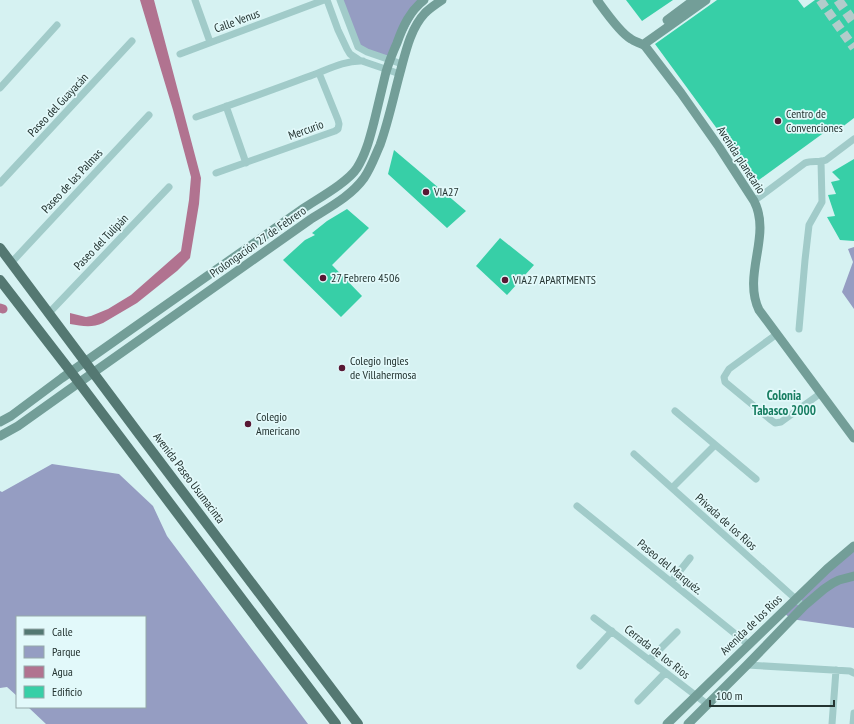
<svg xmlns="http://www.w3.org/2000/svg" width="854" height="724" font-family="'PT Sans Narrow',sans-serif">
  <style>
    .green { fill: #959dc2 }
    .water { fill: #b17390 }
    .lines { fill: none; stroke-linecap: round; stroke-linejoin: round }
    .canal { stroke: #b17390; stroke-width: 9 }
    .building { fill: #37cfa7 }
    .secondary-tunnel { stroke: #b2cccb; stroke-width: 9; stroke-dasharray: 9 4.5; stroke-linecap: butt }
    .primary-tunnel { stroke: #b2cccb; stroke-width: 10; stroke-dasharray: 10 5; stroke-linecap: butt }
    .street { stroke: #a1cbc9; stroke-width: 7 }
    .secondary { stroke: #739e98; stroke-width: 9 }
    .primary { stroke: #547872; stroke-width: 10 }
    .poi-dot { fill: #581834; stroke: #e2f9fa; stroke-width: 1.5 }
    .labels { text-anchor: middle; stroke-width: 3.5; stroke-linejoin: round; paint-order: stroke }
    .street-label { font-size: 12px; fill: #243431; stroke: #e2f9fa }
    .poi-label { font-size: 12px; fill: #243431; stroke: #e2f9fa; text-anchor: start }
    .neighbourhood-label { font-size: 13px; font-weight: bold; fill: #177d61; stroke: #e2f9fa }
  </style>
  <rect width="100%" height="100%" fill="#d6f2f2"/>
  <!-- green -->
  <path class="green" d="M340,0H424L422,2L390,60L360,49Z
    M854,247V309L842,292L853,262L848,249Z
    M52,464L119,474L153,506L167,536L308,724H46L28,707H145V617H17V696L7,687L0,688V491L2,492Z
    M854,546V628L791,619L783,612Z"/>
  <!-- water -->
  <path class="water" d="M140,0H154L201,178L199,204L190,258L177,271L137,303L103,323C92,328 82,326 70,324V313L86,317L91,316L108,309L131,295L181,251L189,200L191,177L173,110Z"/>
  <g class="lines">
    <!-- canal -->
    <path class="canal" d="M0,308L3,309"/>
  </g>
  <!-- building -->
  <path class="building" d="M626,0H673L642,21Z
    M717,0H798L804,8L815,0H854V118L833,134L829,129L756,182L655,44Z
    M394,150L466,211L447,228L388,174Z
    M854,159V241L840,240L827,217L835,216L828,195L836,194L831,182L840,180L832,172Z
    M347,209L369,228L332,265L362,296L341,317L283,260L305,240L315,235L312,233L327,221Z
    M500,238L534,265L507,295L476,266Z"/>
  <g class="lines">
    <!-- secondary-tunnel -->
    <path class="secondary-tunnel" d="M820,0L854,48"/>
    <!-- primary-tunnel -->
    <path class="primary-tunnel" d="M838,0L854,23"/>
    <!-- street -->
    <path class="street" d="M195,0L210,42
      M327,0L338,30L347,49L350,54L359,60L400,74
      M340,0L358,47L367,52L402,64
      M180,54L324,0
      M0,88L57,25
      M226,106L246,163
      M196,117C233,104 270,91 307,77C325,71 343,60 363,61
      M216,173L335,131L338,129L339,124L338,120L319,73
      M0,183L132,41
      M754,201L805,163C812,160 819,163 826,160L854,139
      M11,263L149,115
      M49,313L169,187
      M799,329L805,260L809,225L822,202L821,161
      M777,334L729,369L724,377L725,382L771,420L775,423L781,422L821,393
      M675,411L756,479
      M634,454L799,602
      M672,488L715,445
      M577,506L749,645
      M671,582L690,558
      M594,618L707,704
      M649,660L677,632
      M747,665L850,671L854,673
      M580,666L612,631
      M638,701L665,673
      M832,724L836,670
      M853,724L854,713"/>
    <!-- secondary -->
    <path class="secondary" d="M597,0C605,11 620,33 631,39C635,42 641,43 645,46L681,93L719,147L754,201C772,236 742,274 759,310L854,438
      M667,20L694,0
      M644,44L706,0
      M0,422L11,416L62,378L304,208C319,198 348,182 357,168C366,154 370,137 374,122C378,105 382,88 386,72C389,62 393,52 397,43C403,26 410,11 424,0
      M0,436L18,426L70,389L311,219C330,207 351,196 364,178C371,168 375,156 380,145C389,120 394,94 401,69C406,50 411,28 425,13C430,8 436,4 442,0
      M667,724L796,599L827,569L854,546
      M688,724L747,665L804,606L824,589L833,583L839,580L854,576"/>
    <!-- primary -->
    <path class="primary" d="M0,248L139,434L358,724
      M0,280L71,372L336,724"/>
  </g>
  <!-- markers -->
  <g class="poi-dot">
    <circle cx="778" cy="121" r="4"/>
    <circle cx="426" cy="192" r="4"/>
    <circle cx="323" cy="278" r="4"/>
    <circle cx="505" cy="280" r="4"/>
    <circle cx="342" cy="368" r="4"/>
    <circle cx="248" cy="424" r="4"/>
  </g>
  <g class="labels">
    <!-- street labels -->
    <g class="street-label">
      <text transform="translate(237 21) rotate(-20)" y="4">Calle Venus</text>
      <text transform="translate(58 105) rotate(-47)" y="4">Paseo del Guayacán</text>
      <text transform="translate(306 130) rotate(-20)" y="4">Mercurio</text>
      <text transform="translate(741 160) rotate(57)" y="4">Avenida planetario</text>
      <text transform="translate(72 181) rotate(-47)" y="4">Paseo de las Palmas</text>
      <text transform="translate(101 242) rotate(-46)" y="4">Paseo del Tulipán</text>
      <text transform="translate(258 242) rotate(-35)" y="4">Prolongación 27 de Febrero</text>
      <text transform="translate(189 478) rotate(53)" y="4">Avenida Paseo Usumacinta</text>
      <text transform="translate(726 522) rotate(42)" y="4">Privada de los Rios</text>
      <text transform="translate(670 567) rotate(39)" y="4">Paseo del Marquéz.</text>
      <text transform="translate(751 625) rotate(-44)" y="4">Avenida de los Rios</text>
      <text transform="translate(657 652) rotate(38)" y="4">Cerrada de los Rios</text>
    </g>
    <!-- poi labels -->
    <g class="poi-label">
      <text x="786" y="118">Centro de<tspan x="786" dy="14">Convenciones</tspan></text>
      <text x="434" y="196">VIA27</text>
      <text x="331" y="282">27 Febrero 4506</text>
      <text x="513" y="284">VIA27 APARTMENTS</text>
      <text x="350" y="365">Colegio Ingles<tspan x="350" dy="14">de Villahermosa</tspan></text>
      <text x="256" y="421">Colegio<tspan x="256" dy="14">Americano</tspan></text>
    </g>
    <!-- neighbourhood labels -->
    <g class="neighbourhood-label">
      <text x="784" y="400">Colonia<tspan x="784" dy="15">Tabasco 2000</tspan></text>
    </g>
  </g>
  <!-- legend -->
  <rect x="16" y="616" width="130" height="92" fill="#e2f9fa" stroke="#96aaaa"/>
  <rect x="24" y="629" width="20" height="6" fill="#547872" stroke="#96aaaa"/>
  <text x="52" y="636" font-size="12" fill="#243431">Calle</text>
  <rect x="24" y="646" width="20" height="12" fill="#959dc2" stroke="#96aaaa"/>
  <text x="52" y="656" font-size="12" fill="#243431">Parque</text>
  <rect x="24" y="666" width="20" height="12" fill="#b17390" stroke="#96aaaa"/>
  <text x="52" y="676" font-size="12" fill="#243431">Agua</text>
  <rect x="24" y="686" width="20" height="12" fill="#37cfa7" stroke="#96aaaa"/>
  <text x="52" y="696" font-size="12" fill="#243431">Edificio</text>
  <!-- scale -->
  <path d="M710 700v6h124v-6" fill="none" stroke="#243431" stroke-width="2"/>
  <text x="716" y="700" font-size="12" fill="#243431" stroke="#e2f9fa" stroke-width="3" paint-order="stroke">100 m</text>
</svg>
